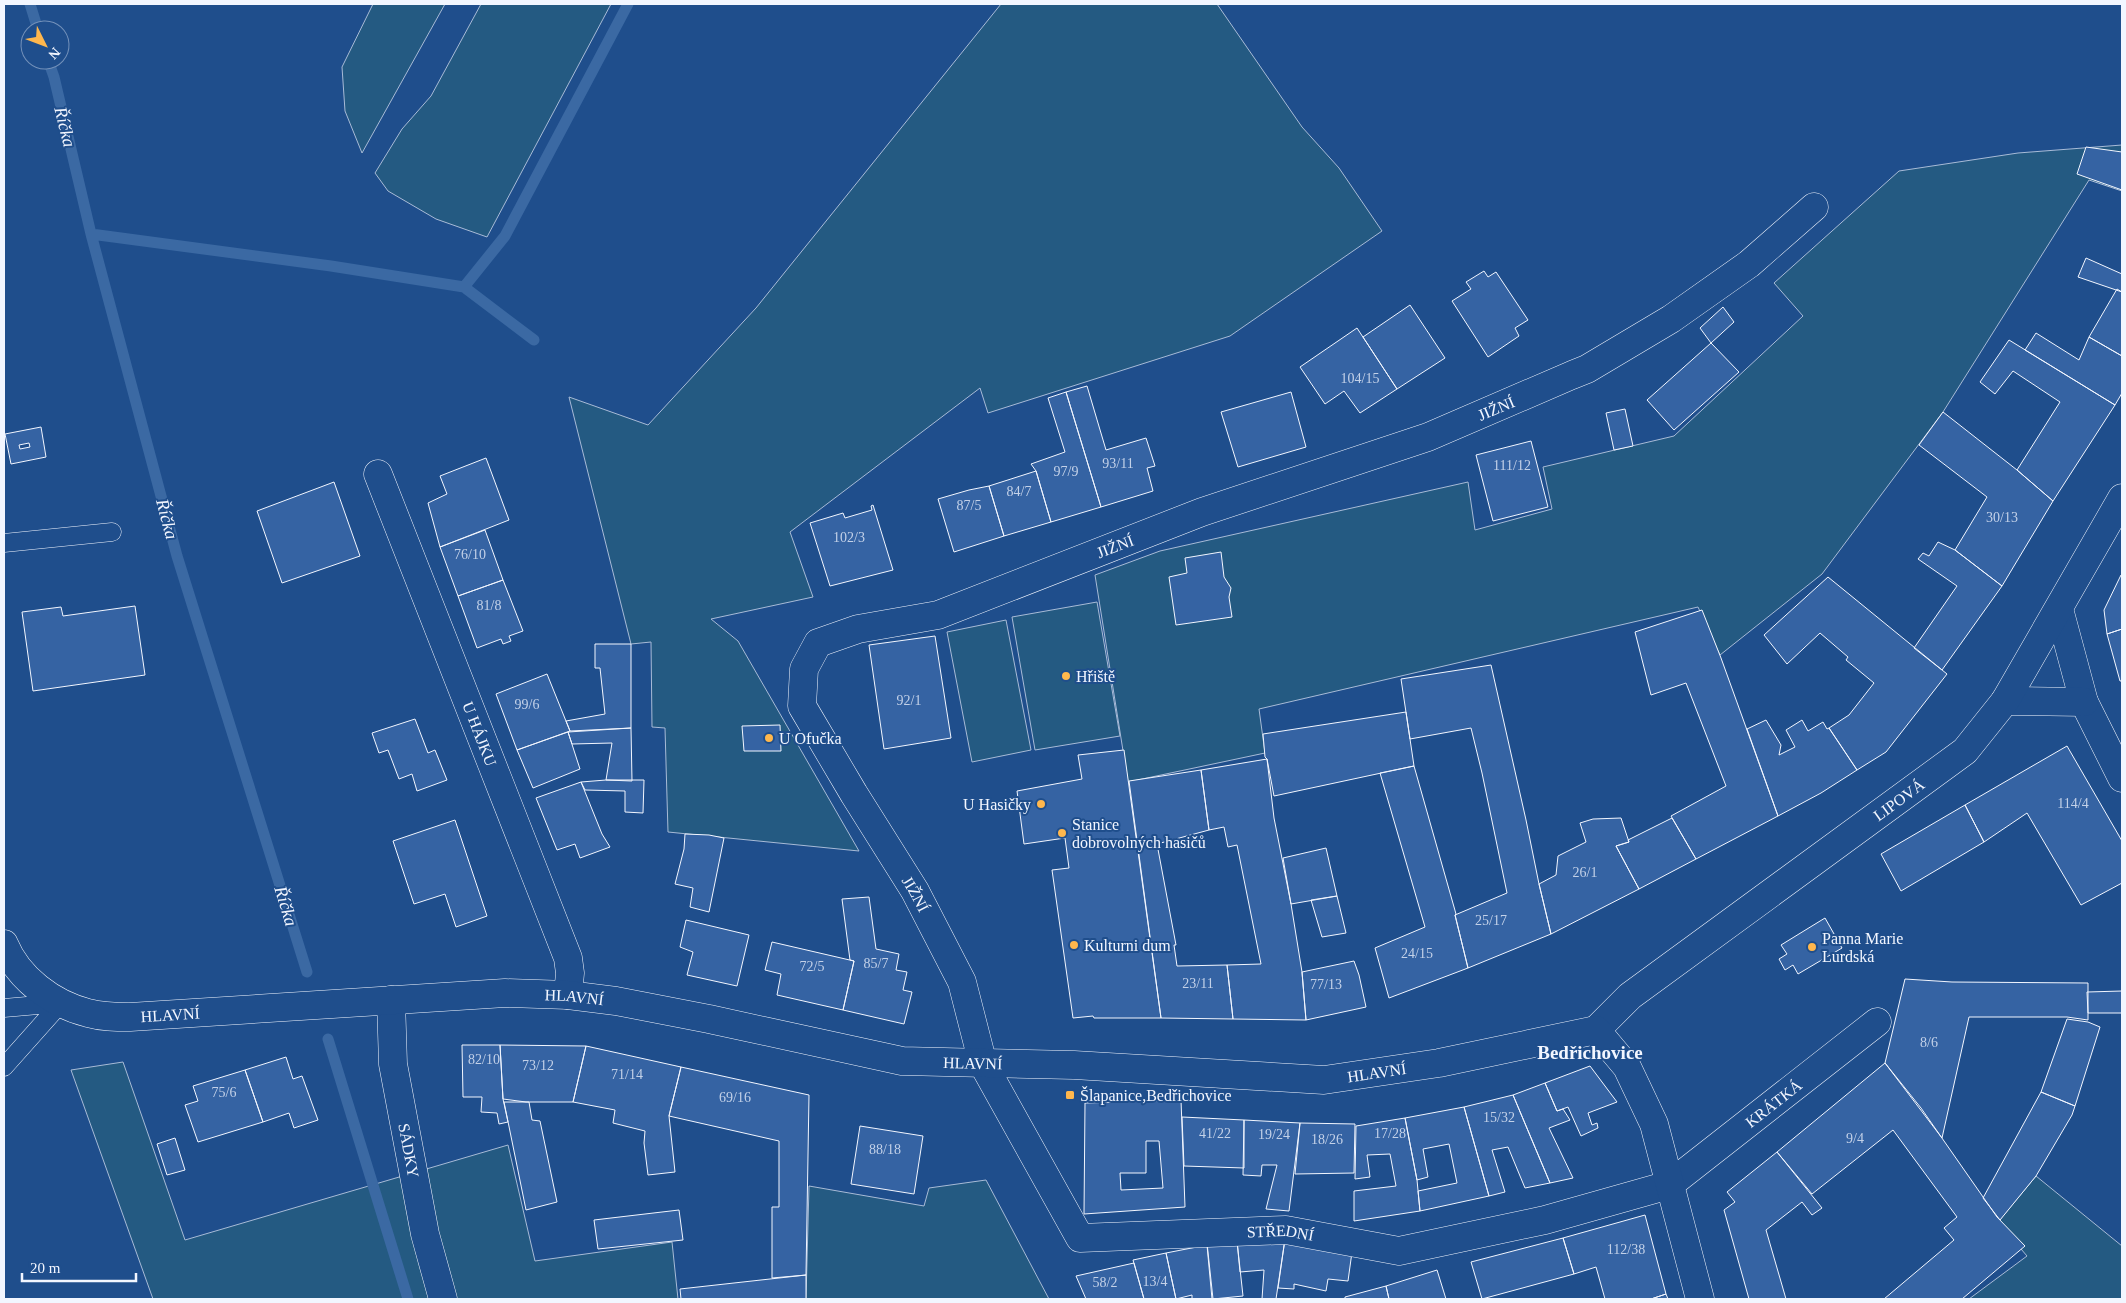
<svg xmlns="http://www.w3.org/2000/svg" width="2126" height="1303" font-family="Georgia,serif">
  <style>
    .green { fill: #245a82; stroke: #a8bbd7 }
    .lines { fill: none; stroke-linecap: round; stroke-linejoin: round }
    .stream { stroke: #3b69a3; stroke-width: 11 }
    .building { fill: #3563a3; stroke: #f2f6ff; fill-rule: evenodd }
    .lane-casing { stroke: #f2f6ff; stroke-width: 19 }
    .street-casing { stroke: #f2f6ff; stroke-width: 29 }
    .secondary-casing { stroke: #f2f6ff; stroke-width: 29 }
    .lane { stroke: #1f4e8c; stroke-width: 18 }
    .street { stroke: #1f4e8c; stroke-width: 28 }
    .secondary { stroke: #1f4e8c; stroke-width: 28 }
    .poi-dot { fill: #ffb74d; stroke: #1f4e8c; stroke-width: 2 }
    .labels { text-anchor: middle; stroke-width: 4; stroke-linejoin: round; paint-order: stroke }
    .number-label { font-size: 14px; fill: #c3d1e8 }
    .street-label { font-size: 16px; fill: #f2f6ff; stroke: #1f4e8c }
    .poi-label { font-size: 16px; fill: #f2f6ff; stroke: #1f4e8c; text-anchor: start }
    .water-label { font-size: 18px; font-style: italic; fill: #f2f6ff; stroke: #1f4e8c }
    .quarter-label { font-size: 19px; font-weight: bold; fill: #f2f6ff; stroke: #1f4e8c }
  </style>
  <rect width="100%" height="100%" fill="#1f4e8c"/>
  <!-- green -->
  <path class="green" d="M373,4H445L362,153L345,111L342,67Z
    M481,4H611L487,237L436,219L388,191L375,173L402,129L431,96Z
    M1001,4H1217L1302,127L1339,168L1382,231L1230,336L988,413L980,388L790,532L813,597L711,619L738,641L859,851L668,832L665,728L652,727L651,642L631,644L569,397L648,425L756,308Z
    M2122,145V191L2089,180L1943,412L1822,574L1720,655L1698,607L1259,709L1265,753L1128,782L1095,575L1160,551L1468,482L1475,530L1552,509L1543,467L1674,436L1803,316L1774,283L1899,171L2018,153Z
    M1097,602L1120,736L1035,750L1012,617Z
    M1006,620L1031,750L972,762L947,632Z
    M123,1062L185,1240L508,1145L535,1261L672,1242L678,1299H153L71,1070Z
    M2036,1176L2122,1246V1299H1969L2027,1256L1998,1222Z
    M986,1180L1049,1299H806L809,1186L924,1206L929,1188Z"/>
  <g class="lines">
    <!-- stream -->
    <path class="stream" d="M30,4L38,30
      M48,60L54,77L91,234L177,556L307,972
      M91,234L331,266L464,287L534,340
      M464,287L505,236L628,4
      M328,1039L408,1299"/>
  </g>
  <!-- building -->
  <path class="building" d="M2086,147L2122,152V190L2077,174Z
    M2086,258L2122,274V292L2078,277Z
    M1484,271L1488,277L1496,272L1528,320L1515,328L1519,336L1488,357L1452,301L1471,289L1466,282Z
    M2117,289L2122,292V356L2089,337Z
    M1410,305L1445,358L1397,389L1363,337Z
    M1723,307L1734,322L1711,343L1700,328Z
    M1357,328L1397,389L1360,413L1344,391L1325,404L1300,367Z
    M2036,333L2079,360L2089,337L2122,356V393L2115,405L2025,350Z
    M2009,340L2115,405L2053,501L2017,470L2060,402L2013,371L1995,394L1980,382Z
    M1711,343L1739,372L1674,430L1647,400Z
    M1087,386L1106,450L1146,438L1155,466L1147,468L1153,491L1101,507L1066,392Z
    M1066,392L1101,507L1051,522L1036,471L1031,464L1065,452L1048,398Z
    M1291,392L1306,447L1238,467L1221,412Z
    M1625,409L1633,446L1614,450L1606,413Z
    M1943,412L2017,470L2053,501L2002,586L1955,550L1987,497L1919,445Z
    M41,427L46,457L11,464L5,434ZM29,443L30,447L20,449L19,445Z
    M1531,441L1548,507L1493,521L1476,455Z
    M486,458L509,520L440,547L428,503L447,494L440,476Z
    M1036,471L1051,522L1004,536L989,486Z
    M334,482L360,556L282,583L257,511Z
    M989,486L1004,536L954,552L938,499L969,490Z
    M873,505L893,570L830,586L810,523L843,513L845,518L872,510L871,506Z
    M485,530L503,580L458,596L440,547Z
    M1938,542L1955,550L2002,586L1942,670L1914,648L1957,586L1918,559L1923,553L1929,556Z
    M1221,552L1224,577L1231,588L1229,597L1232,617L1176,625L1169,577L1187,573L1185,558Z
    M2121,575H2122V629L2107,634L2104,610Z
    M1828,577L1947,674L1886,752L1857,770L1829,728L1849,715L1874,683L1846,660L1848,657L1820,633L1787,664L1764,635Z
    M503,580L523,631L509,636L511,641L503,644L501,639L477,648L458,596Z
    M135,606L145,675L33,691L22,612L61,607L63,616Z
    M1702,610L1721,658L1778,816L1696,859L1671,816L1726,786L1686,683L1651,695L1635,632Z
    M2122,629V681H2120L2107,634Z
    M935,636L951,738L884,749L869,645Z
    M595,644H631V728L570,731L566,721L605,714L600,668H595Z
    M1491,665L1526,820L1539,884L1551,934L1468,968L1455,915L1507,893L1482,773L1471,728L1410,739L1401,679Z
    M547,674L570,731L517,750L496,694Z
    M1406,712L1414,766L1274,796L1267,759L1265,757L1263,734Z
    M415,719L428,753L435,750L447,780L417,791L412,774L399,779L388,750L379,753L372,733Z
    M1766,720L1781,745L1779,755L1795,747L1786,730L1802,720L1808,731L1823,722L1827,729L1829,728L1857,770L1821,793L1778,816L1747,729Z
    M780,725L781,751H744L742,726Z
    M631,728L632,781L606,780L612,743L572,744L568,732Z
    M568,732L580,769L533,788L517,750Z
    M2067,746L2122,841V883L2081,905L2027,813L1984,842L1965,805Z
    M1124,750L1161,1018H1094L1093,1016L1073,1018L1052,870L1069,868L1065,838L1024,844L1017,791L1082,779L1078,755Z
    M1267,759L1274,818L1291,904L1302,972L1306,1020L1233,1019L1227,965L1261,964L1237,845L1228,847L1224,827L1209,830L1201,770Z
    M1414,766L1456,914L1455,915L1468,968L1389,998L1375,948L1425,927L1380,773Z
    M1201,770L1209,830L1157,844L1176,945H1174L1177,966L1227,965L1233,1019L1161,1018L1129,781Z
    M606,780H644L643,813L625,812V791L585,790L581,782Z
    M581,782L602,834L610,847L580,858L575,844L557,850L536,798Z
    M1965,805L1984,842L1901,891L1881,854Z
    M1621,818L1629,842L1616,846L1639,889L1551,934L1539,884L1556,875L1558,856L1586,842L1580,823L1593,819Z
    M1672,818L1696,859L1639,889L1616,846L1629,842L1628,840Z
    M455,820L487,916L456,927L445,894L414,904L393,841Z
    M685,834L709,835L724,838L709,912L690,907L693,888L675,884L684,849Z
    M1326,848L1337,896L1291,904L1283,858Z
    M1337,896L1346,933L1322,937L1311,900Z
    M869,897L876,949L899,954L896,970L907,972L903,990L912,992L904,1024L843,1010L854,961L850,960L842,899Z
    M1825,918L1842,948L1798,974L1793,965L1785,970L1779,959L1787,954L1781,945Z
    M686,920L749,935L737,986L687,975L693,952L680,947Z
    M772,942L854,961L843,1010L777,995L781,974L765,970Z
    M1354,961L1359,975L1366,1007L1306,1020L1302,972Z
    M1905,979L1952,982L2088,983V1020L2067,1017H1969L1942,1138L1885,1063Z
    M2122,991V1013H2088L2087,992Z
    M2067,1019L2088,1022L2100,1027L2075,1106L2041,1092Z
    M462,1045H500L503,1099L508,1122L499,1124L497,1113L481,1112L482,1097H463Z
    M500,1045L586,1046L573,1102H526L503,1099Z
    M586,1046L681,1067L669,1116L675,1172L648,1175L644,1143L645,1131L613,1123L615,1110L573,1102Z
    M286,1057L293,1079L302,1076L318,1120L294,1128L289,1113L263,1122L245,1070Z
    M1885,1063L1921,1108L1997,1217L2025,1246L1962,1299H1884L1954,1240L1944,1228L1957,1217L1893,1130L1812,1194L1777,1152Z
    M1590,1066L1617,1102L1588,1113L1592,1125L1597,1123L1598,1128L1581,1136L1568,1107L1557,1111L1545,1083Z
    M681,1067L809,1095L806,1275L772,1278V1207H779V1141L669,1116Z
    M245,1070L263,1122L198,1142L185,1105L198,1101L193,1086Z
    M1545,1083L1557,1111L1563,1109L1570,1120L1549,1128L1573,1178L1550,1183L1513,1095Z
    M2041,1092L2075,1106L2072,1115L2036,1176L2000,1220L1983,1198Z
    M1513,1095L1550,1183L1525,1188L1508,1147L1492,1150L1505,1192L1489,1196L1464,1107Z
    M1181,1100L1185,1207L1084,1214L1085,1103ZM1146,1141H1159L1163,1188L1121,1190L1120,1173H1146Z
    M504,1102H529L532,1120L540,1121L557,1202L526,1210Z
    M1464,1107L1489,1196L1420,1211L1418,1191L1457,1183L1449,1144L1423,1149L1428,1177L1417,1180L1405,1118Z
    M1182,1117L1244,1120V1168L1184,1166Z
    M1405,1118L1417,1180L1420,1211L1354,1221V1191L1396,1186L1390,1154L1367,1155L1370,1177L1355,1179L1356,1126Z
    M1244,1120L1300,1123L1289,1211L1266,1209L1277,1165H1262L1261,1176L1243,1175Z
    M1300,1123L1355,1124L1354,1173L1295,1174Z
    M860,1126L923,1136L914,1194L851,1184Z
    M175,1138L185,1170L167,1175L157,1144Z
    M1777,1152L1822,1208L1812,1215L1802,1202L1766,1230L1786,1299H1749L1724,1210L1735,1202L1727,1192Z
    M679,1210L683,1240L598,1249L594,1220Z
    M1645,1215L1666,1294L1651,1299H1605L1596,1267L1574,1274L1563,1238Z
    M1563,1238L1574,1274L1482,1299L1471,1262Z
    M1285,1239L1352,1252L1348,1281L1328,1279L1326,1291L1294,1284V1289L1278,1288Z
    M1285,1239L1276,1299H1262L1264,1270L1240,1272L1237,1241Z
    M1237,1241L1243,1296L1213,1299L1207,1243Z
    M1207,1245L1212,1299H1192V1295L1176,1299L1166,1253Z
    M1166,1253L1176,1299H1144L1133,1260Z
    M1134,1263L1144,1299H1086L1076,1276Z
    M1437,1270L1446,1299H1389L1386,1286Z
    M806,1275V1299H681L680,1289Z
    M1386,1286L1389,1299H1345V1297Z
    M1666,1294L1668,1299H1651Z"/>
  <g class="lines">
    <defs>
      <path id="lane" d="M4,543L112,532
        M4,1008L61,1003
        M4,1067L61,1003"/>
      <g id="street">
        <path id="s1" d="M1814,207L1749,264L1671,319L1587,369L1572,375L1428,437L1202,512L938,615L858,629L818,643L804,669L802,706L854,794L915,891L962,982L983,1064L1080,1238L1286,1230L1399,1251L1545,1220L1669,1185L1877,1022"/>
        <path id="s2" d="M378,474L568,958L570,973L568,995"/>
        <path d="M2059,609L2084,702L2122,778"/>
        <path d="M2005,701L2084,702"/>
        <path id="s3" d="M391,1000L393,1064L425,1234L443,1299"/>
        <path id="s4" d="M1596,1030L1630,996L1965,751L2005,701L2122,498"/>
      </g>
      <g id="secondary">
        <path id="s5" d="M4,944C18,978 52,1004 88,1013C102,1017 116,1017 130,1017L505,993L568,995L616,1001L709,1019L902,1061L1074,1065L1324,1080L1439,1063L1596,1030L1627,1067L1654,1124L1700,1299"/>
      </g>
    </defs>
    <!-- lane casing -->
    <use href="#lane" class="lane-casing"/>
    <!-- street casing -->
    <use href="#street" class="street-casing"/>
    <!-- secondary casing -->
    <use href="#secondary" class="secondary-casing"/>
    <!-- lane -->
    <use href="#lane" class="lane"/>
    <!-- street -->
    <use href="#street" class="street"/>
    <!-- secondary -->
    <use href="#secondary" class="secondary"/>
  </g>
  <!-- markers -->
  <g class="poi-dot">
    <circle cx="1066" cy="676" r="5"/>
    <circle cx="769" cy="738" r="5"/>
    <circle cx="1041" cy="804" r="5"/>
    <circle cx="1062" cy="833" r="5"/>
    <circle cx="1074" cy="945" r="5"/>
    <circle cx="1812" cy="947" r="5"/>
    <rect x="1065" y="1090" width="10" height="10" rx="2.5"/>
  </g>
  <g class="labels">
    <!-- number labels -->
    <g class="number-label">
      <text x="1360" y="383">104/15</text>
      <text x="1118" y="468">93/11</text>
      <text x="1512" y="470">111/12</text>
      <text x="1066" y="476">97/9</text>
      <text x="1019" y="496">84/7</text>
      <text x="969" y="510">87/5</text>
      <text x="2002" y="522">30/13</text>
      <text x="849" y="542">102/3</text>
      <text x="470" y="559">76/10</text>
      <text x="489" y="610">81/8</text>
      <text x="909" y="705">92/1</text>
      <text x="527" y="709">99/6</text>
      <text x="2073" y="808">114/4</text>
      <text x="1585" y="877">26/1</text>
      <text x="1491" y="925">25/17</text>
      <text x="1417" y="958">24/15</text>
      <text x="876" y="968">85/7</text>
      <text x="812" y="971">72/5</text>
      <text x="1198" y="988">23/11</text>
      <text x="1326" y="989">77/13</text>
      <text x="1929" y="1047">8/6</text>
      <text x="484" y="1064">82/10</text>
      <text x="538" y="1070">73/12</text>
      <text x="627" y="1079">71/14</text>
      <text x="224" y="1097">75/6</text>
      <text x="735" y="1102">69/16</text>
      <text x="1499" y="1122">15/32</text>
      <text x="1215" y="1138">41/22</text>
      <text x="1390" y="1138">17/28</text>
      <text x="1274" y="1139">19/24</text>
      <text x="1855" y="1143">9/4</text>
      <text x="1327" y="1144">18/26</text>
      <text x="885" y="1154">88/18</text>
      <text x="1626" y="1254">112/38</text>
      <text x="1155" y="1286">13/4</text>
      <text x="1105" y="1287">58/2</text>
    </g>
    <!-- street labels -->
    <g class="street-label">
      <text transform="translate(1496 408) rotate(-23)" y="6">JIŽNÍ</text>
      <text transform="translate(1115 546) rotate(-21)" y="6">JIŽNÍ</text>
      <text dy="6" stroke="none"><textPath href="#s2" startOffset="279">U HÁJKU</textPath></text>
      <text dy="6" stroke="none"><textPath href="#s4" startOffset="381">LIPOVÁ</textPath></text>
      <text dy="6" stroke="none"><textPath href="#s1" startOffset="1384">JIŽNÍ</textPath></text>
      <text dy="6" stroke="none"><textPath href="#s5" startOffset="600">HLAVNÍ</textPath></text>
      <text dy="6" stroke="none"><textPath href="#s5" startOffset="195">HLAVNÍ</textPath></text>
      <text dy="6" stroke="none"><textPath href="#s5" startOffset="1005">HLAVNÍ</textPath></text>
      <text dy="6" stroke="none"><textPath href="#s5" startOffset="1410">HLAVNÍ</textPath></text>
      <text dy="6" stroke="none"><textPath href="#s1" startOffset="2499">KRÁTKÁ</textPath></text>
      <text dy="6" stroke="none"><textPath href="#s3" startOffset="152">SÁDKY</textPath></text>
      <text dy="6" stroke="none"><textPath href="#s1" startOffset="1968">STŘEDNÍ</textPath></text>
    </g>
    <!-- poi labels -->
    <g class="poi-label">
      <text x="1076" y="682">Hřiště</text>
      <text x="779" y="744">U Ofučka</text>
      <text x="1031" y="810" text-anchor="end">U Hasičky</text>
      <text x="1072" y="830">Stanice<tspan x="1072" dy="18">dobrovolných hasičů</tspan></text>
      <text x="1822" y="944">Panna Marie<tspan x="1822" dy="18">Lurdská</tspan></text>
      <text x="1084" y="951">Kulturni dum</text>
      <text x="1080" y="1101">Šlapanice,Bedřichovice</text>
    </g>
    <!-- water labels -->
    <g class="water-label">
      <text transform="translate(65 127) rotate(76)" y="6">Říčka</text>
      <text transform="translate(167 519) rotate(75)" y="6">Říčka</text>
      <text transform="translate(286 906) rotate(73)" y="6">Říčka</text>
    </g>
    <!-- quarter labels -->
    <g class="quarter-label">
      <text x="1590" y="1059">Bedřichovice</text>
    </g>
  </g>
  <!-- border -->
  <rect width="2126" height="1303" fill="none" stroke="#f2f6ff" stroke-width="10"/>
  <!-- north arrow -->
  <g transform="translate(45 45) rotate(132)"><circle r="24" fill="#1f4e8c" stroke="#7391ba"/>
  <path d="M0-4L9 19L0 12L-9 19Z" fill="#ffb74d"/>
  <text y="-8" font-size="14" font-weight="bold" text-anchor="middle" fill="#f2f6ff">N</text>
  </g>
  <!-- scale -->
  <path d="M22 1273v8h114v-8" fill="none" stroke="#f2f6ff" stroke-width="2.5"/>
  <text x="30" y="1273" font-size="15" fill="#f2f6ff" stroke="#1f4e8c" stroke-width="4" paint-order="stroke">20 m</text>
</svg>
